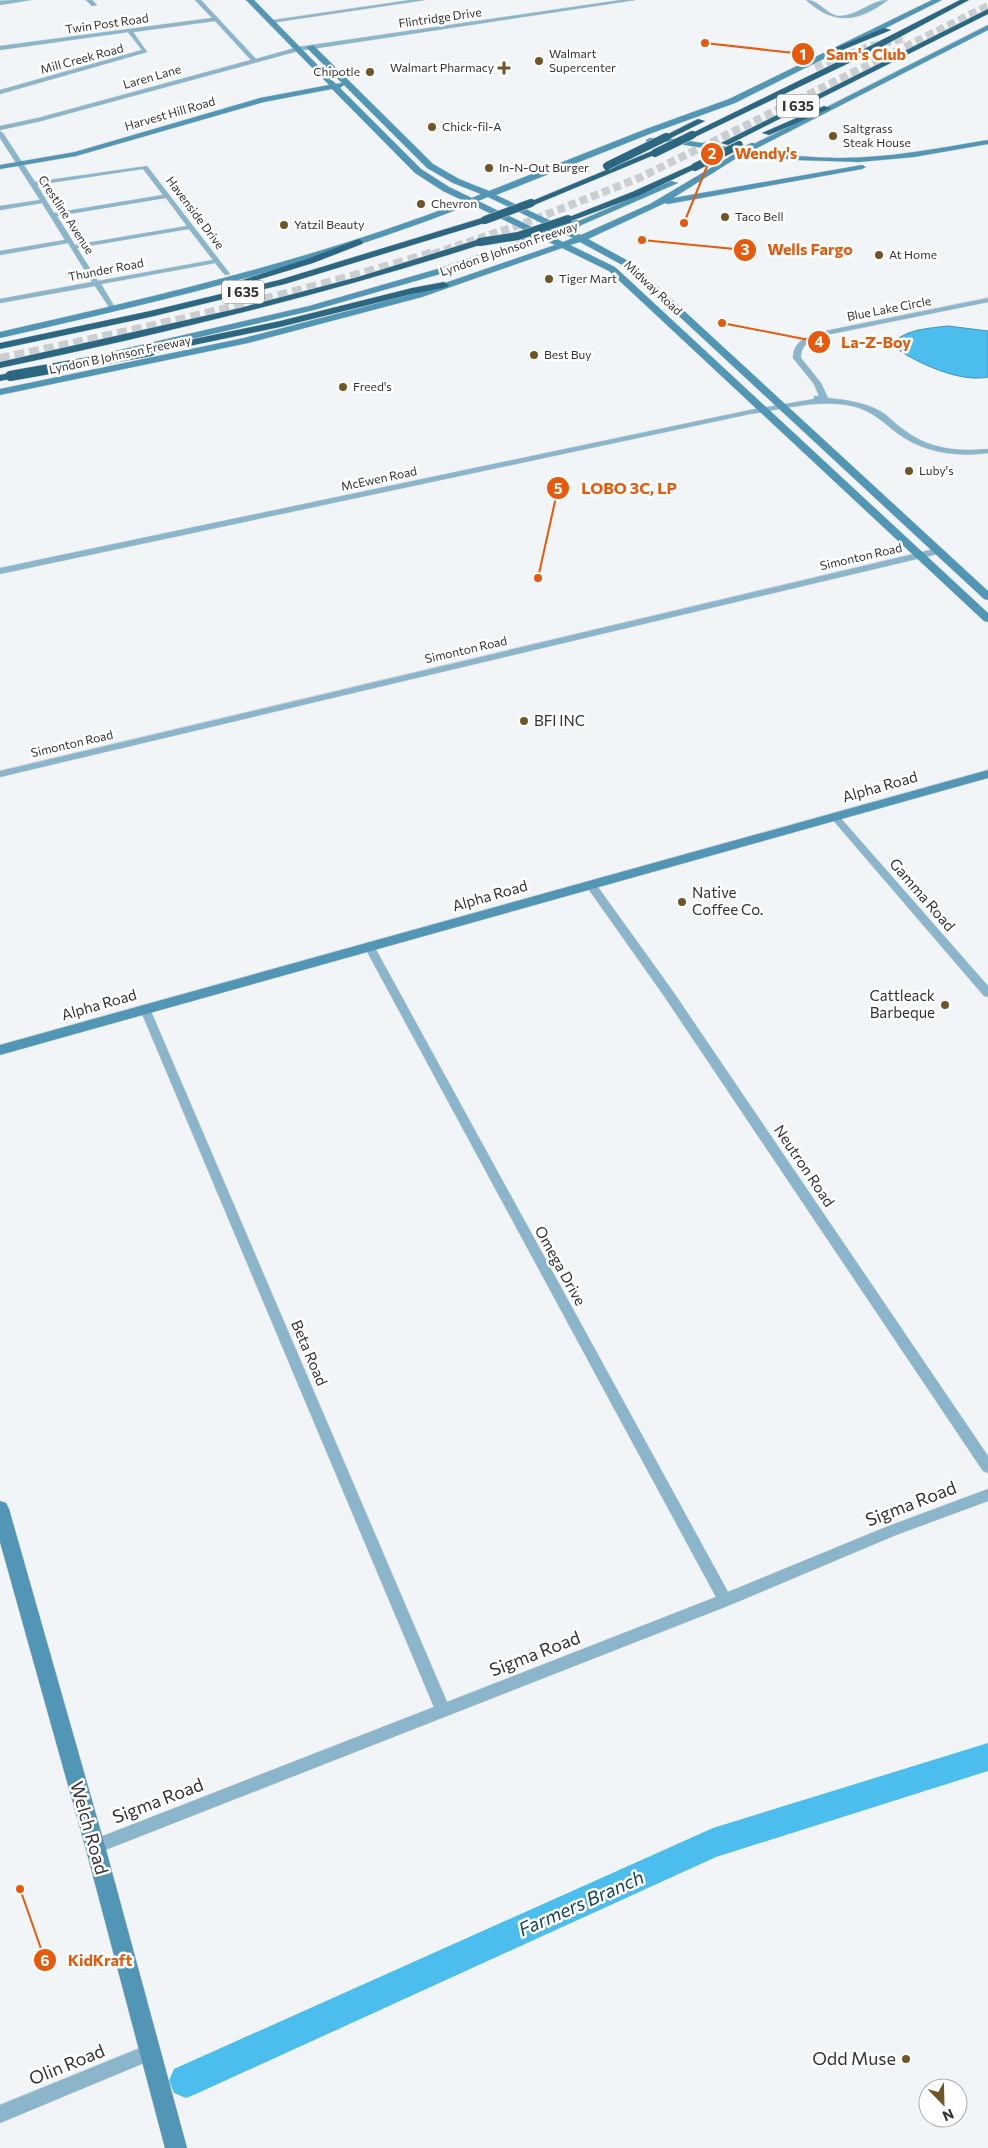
<svg xmlns="http://www.w3.org/2000/svg" width="988" height="2148" font-family="Commissioner,sans-serif">
  <style>
    .water { fill: #4bbeee; stroke: #4494b6 }
    .lines { fill: none; stroke-linecap: round; stroke-linejoin: round }
    .river { fill: #4bbeee; fill-rule: evenodd }
    .highway-tunnel-far1 { stroke: #cbced1; stroke-width: 8; stroke-dasharray: 8 4; stroke-linecap: butt }
    .highway-tunnel { stroke: #cbced1; stroke-width: 10; stroke-dasharray: 10 5; stroke-linecap: butt }
    .street-casing { stroke: #cfd2d5; stroke-width: 1 }
    .secondary-casing { stroke: #cfd2d5; stroke-width: 1 }
    .highway-casing { stroke: #cfd2d5; stroke-width: 1 }
    .street { fill: #8ab5ca; fill-rule: evenodd }
    .secondary { fill: #5196b4; fill-rule: evenodd }
    .highway { fill: #2b6780; fill-rule: evenodd }
    .secondary-bridge-casing { stroke: #cfd2d5; stroke-width: 9; stroke-linecap: butt }
    .highway-bridge-far1-casing { stroke: #cfd2d5; stroke-width: 9; stroke-linecap: butt }
    .highway-bridge-casing { stroke: #cfd2d5; stroke-width: 11; stroke-linecap: butt }
    .secondary-bridge { stroke: #5196b4; stroke-width: 8 }
    .highway-bridge-far1 { stroke: #2b6780; stroke-width: 8 }
    .highway-bridge { stroke: #2b6780; stroke-width: 10 }
    .poi-dot { fill: #705527; stroke: #fff; stroke-width: 2 }
    .labels { text-anchor: middle; stroke-width: 5; stroke-linejoin: round; paint-order: stroke }
    .far-street-label { font-size: 12px; fill: #323334; stroke: #fff }
    .far-poi-label { font-size: 12px; fill: #323334; stroke: #fff; text-anchor: start }
    .shield { fill: #fff; stroke: #707071; stroke-width: 1 }
    .shield-label { font-size: 14px; font-weight: bold; fill: #323334 }
    .poi-label { font-size: 15px; fill: #323334; stroke: #fff; text-anchor: start }
    .street-label { font-size: 15px; fill: #323334; stroke: #fff }
    .near-street-label { font-size: 18px; fill: #323334; stroke: #fff }
    .near-poi-label { font-size: 18px; fill: #323334; stroke: #fff; text-anchor: end }
    .near-water-label { font-size: 19px; font-style: italic; fill: #144558; stroke: #fff }
    .leader { fill: none; stroke: #e8590c; stroke-width: 2 }
    .callout-dot { fill: #e8590c; stroke: #fff; stroke-width: 2 }
    .mark-label { font-size: 15px; text-anchor: middle; font-weight: bold; fill: #fff }
    .callout-label { font-size: 16px; text-anchor: middle; font-weight: bold; fill: #e8590c; stroke: #fff; stroke-width: 5; stroke-linejoin: round; paint-order: stroke }
  </style>
  <rect width="100%" height="100%" fill="#f1f5f8"/>
  <!-- water -->
  <path class="water" d="M948,326L988,331V377C960,383 917,363 894,347L895,341C908,329 931,328 948,326Z"/>
  <g class="lines">
    <!-- river -->
    <path class="river" d="M988,1743V1771L716,1857L198,2093L186,2098L174,2093L169,2081L174,2069L713,1828Z"/>
    <!-- highway-tunnel-far1 -->
    <path class="highway-tunnel-far1" d="M815,67L868,47L905,38
      M433,254L525,223L639,178L988,6"/>
    <!-- highway-tunnel -->
    <path class="highway-tunnel" d="M0,359C147,329 293,296 437,252"/>
    <defs>
      <path id="street" d="M13,0H31L0,5V1Z
        M86,0H92L97,5L92,6Z
        M195,0H201L256,59L298,47L621,0H635L298,51L41,121L0,130V126L38,118L251,60L215,21L133,32L147,52L0,94V90L142,50L128,32L0,50V46L212,18Z
        M411,0H425L270,23L267,21Z
        M806,0C819,0 826,14 838,16C857,17 870,0 888,0C858,22 835,26 806,0Z
        M0,131L3,133L35,182L147,166L230,274L225,275L215,263L101,284L116,309L113,311L111,310L95,286L0,303V299L92,282L68,243L0,255V251L65,240L42,203L0,210V206L40,200L0,138ZM143,169L163,195L54,213L37,185ZM166,198L187,226L75,245L57,216ZM189,229L213,260L98,281L77,248Z
        M988,298V302L826,335C814,339 800,343 801,358L821,383L828,398C845,400 864,402 880,411C889,416 895,424 904,430C929,449 957,452 988,449V453C956,457 924,453 897,433C883,422 873,412 856,407C821,398 785,409 750,414L0,574V568L750,410L814,399V396H819L814,384L793,358C793,340 810,335 825,331Z
        M939,548L943,551L942,553L0,777V771Z
        M835,814L838,815L988,986V997L984,996L832,819L830,817L832,815Z
        M591,882L595,883L672,990L988,1456V1473L983,1471L664,996L587,887L586,885L587,883Z
        M369,942L374,946L728,1592L886,1527L988,1489V1501L896,1535L730,1605L95,1854L90,1851L87,1846L90,1841L434,1707L140,1009L141,1006L145,1005L150,1009L447,1702L716,1597L364,946Z
        M150,2044L156,2046L158,2052L156,2058L0,2123V2105Z"/>
      <path id="secondary" d="M246,0H254L336,84L342,83L306,47L313,45L433,164L459,179L489,191L646,129L729,99L932,0H942L735,103L652,133L496,195L581,235L650,204L736,153L666,142H647L646,140L650,138H666C724,145 782,158 840,158C890,158 939,148 988,140V144L914,157L859,162L796,160L743,154L673,198L862,165L866,167L862,169L668,204L665,203L588,239L632,263L988,591V600L984,599L626,267L580,242L570,245L615,267L988,613V622L984,621L609,271L562,248L422,297L248,343L0,395V389L244,338L416,293L555,245L471,204C319,265 159,301 0,338V332C157,296 314,260 464,201L443,191L415,173L332,89L264,102L76,156L0,169V165L75,152L260,98L329,85ZM344,85L427,168L453,183L481,194L472,198L449,187L421,169L340,88ZM488,197L573,238L563,242L478,201Z
        M988,25V30L755,149L748,147Z
        M671,181L678,183L579,226L572,224Z
        M524,240L528,243L527,245L440,274L314,310L115,357L110,354L115,351L309,306L434,270Z
        M988,770V778L0,1055V1045Z
        M0,1501L6,1503L9,1509L105,1846L187,2148H165L85,1846L0,1542Z"/>
      <path id="highway" d="M960,0H969L872,52L695,137L688,135L866,48Z
        M988,9V14L728,145L721,143Z
        M884,28L891,30L835,53L828,51Z
        M824,106L831,108L769,135L762,133Z
        M698,119L705,121L669,139L662,137Z
        M652,151L659,153L534,205L527,203Z
        M692,165L699,167L638,196L571,221L564,219L632,192Z
        M485,217L489,220L488,222L285,284L150,317L0,349V343L150,311L279,280Z
        M359,239L363,242L362,244L313,263L241,285H235L233,283L307,259Z
        M480,239L484,242L483,244C324,295 163,334 0,368V362L240,308L358,277Z
        M444,282L449,285L447,287L412,294L280,327L151,354L146,351L151,348L280,321L412,288Z
        M10,373L15,376L13,378L0,381V375Z"/>
    </defs>
    <!-- street casing -->
    <use href="#street" class="street-casing"/>
    <!-- secondary casing -->
    <use href="#secondary" class="secondary-casing"/>
    <!-- highway casing -->
    <use href="#highway" class="highway-casing"/>
    <!-- street -->
    <use href="#street" class="street"/>
    <!-- secondary -->
    <use href="#secondary" class="secondary"/>
    <!-- highway -->
    <use href="#highway" class="highway"/>
    <defs>
      <path id="secondary-bridge" d="M739,154L752,147
        M524,243L576,224"/>
      <path id="highway-bridge-far1" d="M655,153L692,135
        M607,166L666,137
        M695,167L739,145
        M485,220L531,203
        M480,242L518,236L568,219"/>
      <path id="highway-bridge" d="M10,376L151,351"/>
    </defs>
    <!-- secondary-bridge casing -->
    <use href="#secondary-bridge" class="secondary-bridge-casing"/>
    <!-- highway-bridge-far1 casing -->
    <use href="#highway-bridge-far1" class="highway-bridge-far1-casing"/>
    <!-- highway-bridge casing -->
    <use href="#highway-bridge" class="highway-bridge-casing"/>
    <!-- secondary-bridge -->
    <use href="#secondary-bridge" class="secondary-bridge"/>
    <!-- highway-bridge-far1 -->
    <use href="#highway-bridge-far1" class="highway-bridge-far1"/>
    <!-- highway-bridge -->
    <use href="#highway-bridge" class="highway-bridge"/>
  </g>
  <!-- markers -->
  <g class="poi-dot">
    <circle cx="539" cy="61" r="5"/>
    <path d="M501.5 60.5h5v5h5v5h-5v5h-5v-5h-5v-5h5z"/>
    <circle cx="370" cy="72" r="5"/>
    <circle cx="432" cy="127" r="5"/>
    <circle cx="833" cy="136" r="5"/>
    <circle cx="489" cy="168" r="5"/>
    <circle cx="421" cy="204" r="5"/>
    <circle cx="725" cy="217" r="5"/>
    <circle cx="284" cy="225" r="5"/>
    <circle cx="879" cy="255" r="5"/>
    <circle cx="549" cy="279" r="5"/>
    <circle cx="534" cy="355" r="5"/>
    <circle cx="343" cy="387" r="5"/>
    <circle cx="909" cy="471" r="5"/>
    <circle cx="524" cy="721" r="5"/>
    <circle cx="682" cy="902" r="5"/>
    <circle cx="945" cy="1005" r="5"/>
    <circle cx="906" cy="2059" r="5"/>
  </g>
  <g class="labels">
    <!-- far-street labels -->
    <g class="far-street-label">
      <text transform="translate(440 18) rotate(-8)" y="4">Flintridge Drive</text>
      <text transform="translate(107 24) rotate(-8)" y="4">Twin Post Road</text>
      <text transform="translate(82 59) rotate(-15)" y="4">Mill Creek Road</text>
      <text transform="translate(152 77) rotate(-16)" y="4">Laren Lane</text>
      <text transform="translate(170 114) rotate(-16)" y="4">Harvest Hill Road</text>
      <text transform="translate(195 213) rotate(53)" y="4">Havenside Drive</text>
      <text transform="translate(66 215) rotate(57)" y="4">Crestline Avenue</text>
      <text transform="translate(509 249) rotate(-19)" y="4">Lyndon B Johnson Freeway</text>
      <text transform="translate(106 270) rotate(-11)" y="4">Thunder Road</text>
      <text transform="translate(653 288) rotate(43)" y="4">Midway Road</text>
      <text transform="translate(889 309) rotate(-11)" y="4">Blue Lake Circle</text>
      <text transform="translate(120 355) rotate(-12)" y="4">Lyndon B Johnson Freeway</text>
      <text transform="translate(379 479) rotate(-12)" y="4">McEwen Road</text>
      <text transform="translate(861 557) rotate(-13)" y="4">Simonton Road</text>
      <text transform="translate(466 650) rotate(-13)" y="4">Simonton Road</text>
      <text transform="translate(72 744) rotate(-13)" y="4">Simonton Road</text>
    </g>
    <!-- far-poi labels -->
    <g class="far-poi-label">
      <text x="549" y="58">Walmart<tspan x="549" dy="14">Supercenter</tspan></text>
      <text x="494" y="72" text-anchor="end">Walmart Pharmacy</text>
      <text x="360" y="76" text-anchor="end">Chipotle</text>
      <text x="442" y="131">Chick-fil-A</text>
      <text x="843" y="133">Saltgrass<tspan x="843" dy="14">Steak House</tspan></text>
      <text x="499" y="172">In-N-Out Burger</text>
      <text x="431" y="208">Chevron</text>
      <text x="735" y="221">Taco Bell</text>
      <text x="294" y="229">Yatzil Beauty</text>
      <text x="889" y="259">At Home</text>
      <text x="559" y="283">Tiger Mart</text>
      <text x="544" y="359">Best Buy</text>
      <text x="353" y="391">Freed's</text>
      <text x="919" y="475">Luby's</text>
    </g>
    <!-- shield labels -->
    <g class="shield">
      <rect x="777" y="94.5" width="42" height="23" rx="4"/>
      <rect x="222" y="280.5" width="42" height="23" rx="4"/>
    </g>
    <g class="shield-label">
      <text x="798" y="111">I 635</text>
      <text x="243" y="297">I 635</text>
    </g>
    <!-- poi labels -->
    <g class="poi-label">
      <text x="534" y="726">BFI INC</text>
      <text x="692" y="898">Native<tspan x="692" dy="17">Coffee Co.</tspan></text>
      <text x="935" y="1001" text-anchor="end">Cattleack<tspan x="935" dy="17">Barbeque</tspan></text>
    </g>
    <!-- street labels -->
    <g class="street-label">
      <text transform="translate(880 787) rotate(-16)" y="5">Alpha Road</text>
      <text transform="translate(922 895) rotate(49)" y="5">Gamma Road</text>
      <text transform="translate(490 896) rotate(-16)" y="5">Alpha Road</text>
      <text transform="translate(99 1005) rotate(-16)" y="5">Alpha Road</text>
      <text transform="translate(804 1166) rotate(56)" y="5">Neutron Road</text>
      <text transform="translate(560 1266) rotate(61)" y="5">Omega Drive</text>
      <text transform="translate(309 1353) rotate(67)" y="5">Beta Road</text>
    </g>
    <!-- near-street labels -->
    <g class="near-street-label">
      <text transform="translate(911 1504) rotate(-21)" y="6">Sigma Road</text>
      <text transform="translate(535 1654) rotate(-21)" y="6">Sigma Road</text>
      <text transform="translate(158 1801) rotate(-21)" y="6">Sigma Road</text>
      <text transform="translate(89 1828) rotate(74)" y="6">Welch Road</text>
      <text transform="translate(67 2065) rotate(-22)" y="6">Olin Road</text>
    </g>
    <!-- near-poi labels -->
    <g class="near-poi-label">
      <text x="896" y="2065">Odd Muse</text>
    </g>
    <!-- near-water labels -->
    <g class="near-water-label">
      <text transform="translate(581 1903) rotate(-24)" y="7">Farmers Branch</text>
    </g>
  </g>
  <!-- callouts -->
  <path class="leader" d="M705 43L803 54M684 223L712 154M642 240L745 250M722 323L819 342M538 578L558 488M20 1889L45 1960"/>
  <g class="callout-dot">
    <circle cx="705" cy="43" r="5"/>
    <circle cx="684" cy="223" r="5"/>
    <circle cx="642" cy="240" r="5"/>
    <circle cx="722" cy="323" r="5"/>
    <circle cx="538" cy="578" r="5"/>
    <circle cx="20" cy="1889" r="5"/>
    <circle cx="803" cy="54" r="12"/>
    <circle cx="712" cy="154" r="12"/>
    <circle cx="745" cy="250" r="12"/>
    <circle cx="819" cy="342" r="12"/>
    <circle cx="558" cy="488" r="12"/>
    <circle cx="45" cy="1960" r="12"/>
  </g>
  <g class="mark-label">
    <text x="803" y="60">1</text>
    <text x="712" y="159">2</text>
    <text x="745" y="255">3</text>
    <text x="819" y="347">4</text>
    <text x="558" y="494">5</text>
    <text x="45" y="1966">6</text>
  </g>
  <g class="callout-label">
    <text x="866" y="60">Sam's Club</text>
    <text x="766" y="159">Wendy's</text>
    <text x="810" y="255">Wells Fargo</text>
    <text x="876" y="348">La-Z-Boy</text>
    <text x="629" y="494">LOBO 3C, LP</text>
    <text x="100" y="1966">KidKraft</text>
  </g>
  <!-- north arrow -->
  <g transform="translate(943 2103) rotate(157)"><circle r="24" fill="#ffffff" stroke="#adadae"/>
  <path d="M0-4L9 19L0 12L-9 19Z" fill="#705527"/>
  <text y="-8" font-size="14" font-weight="bold" text-anchor="middle" fill="#323334">N</text>
  </g>
</svg>
